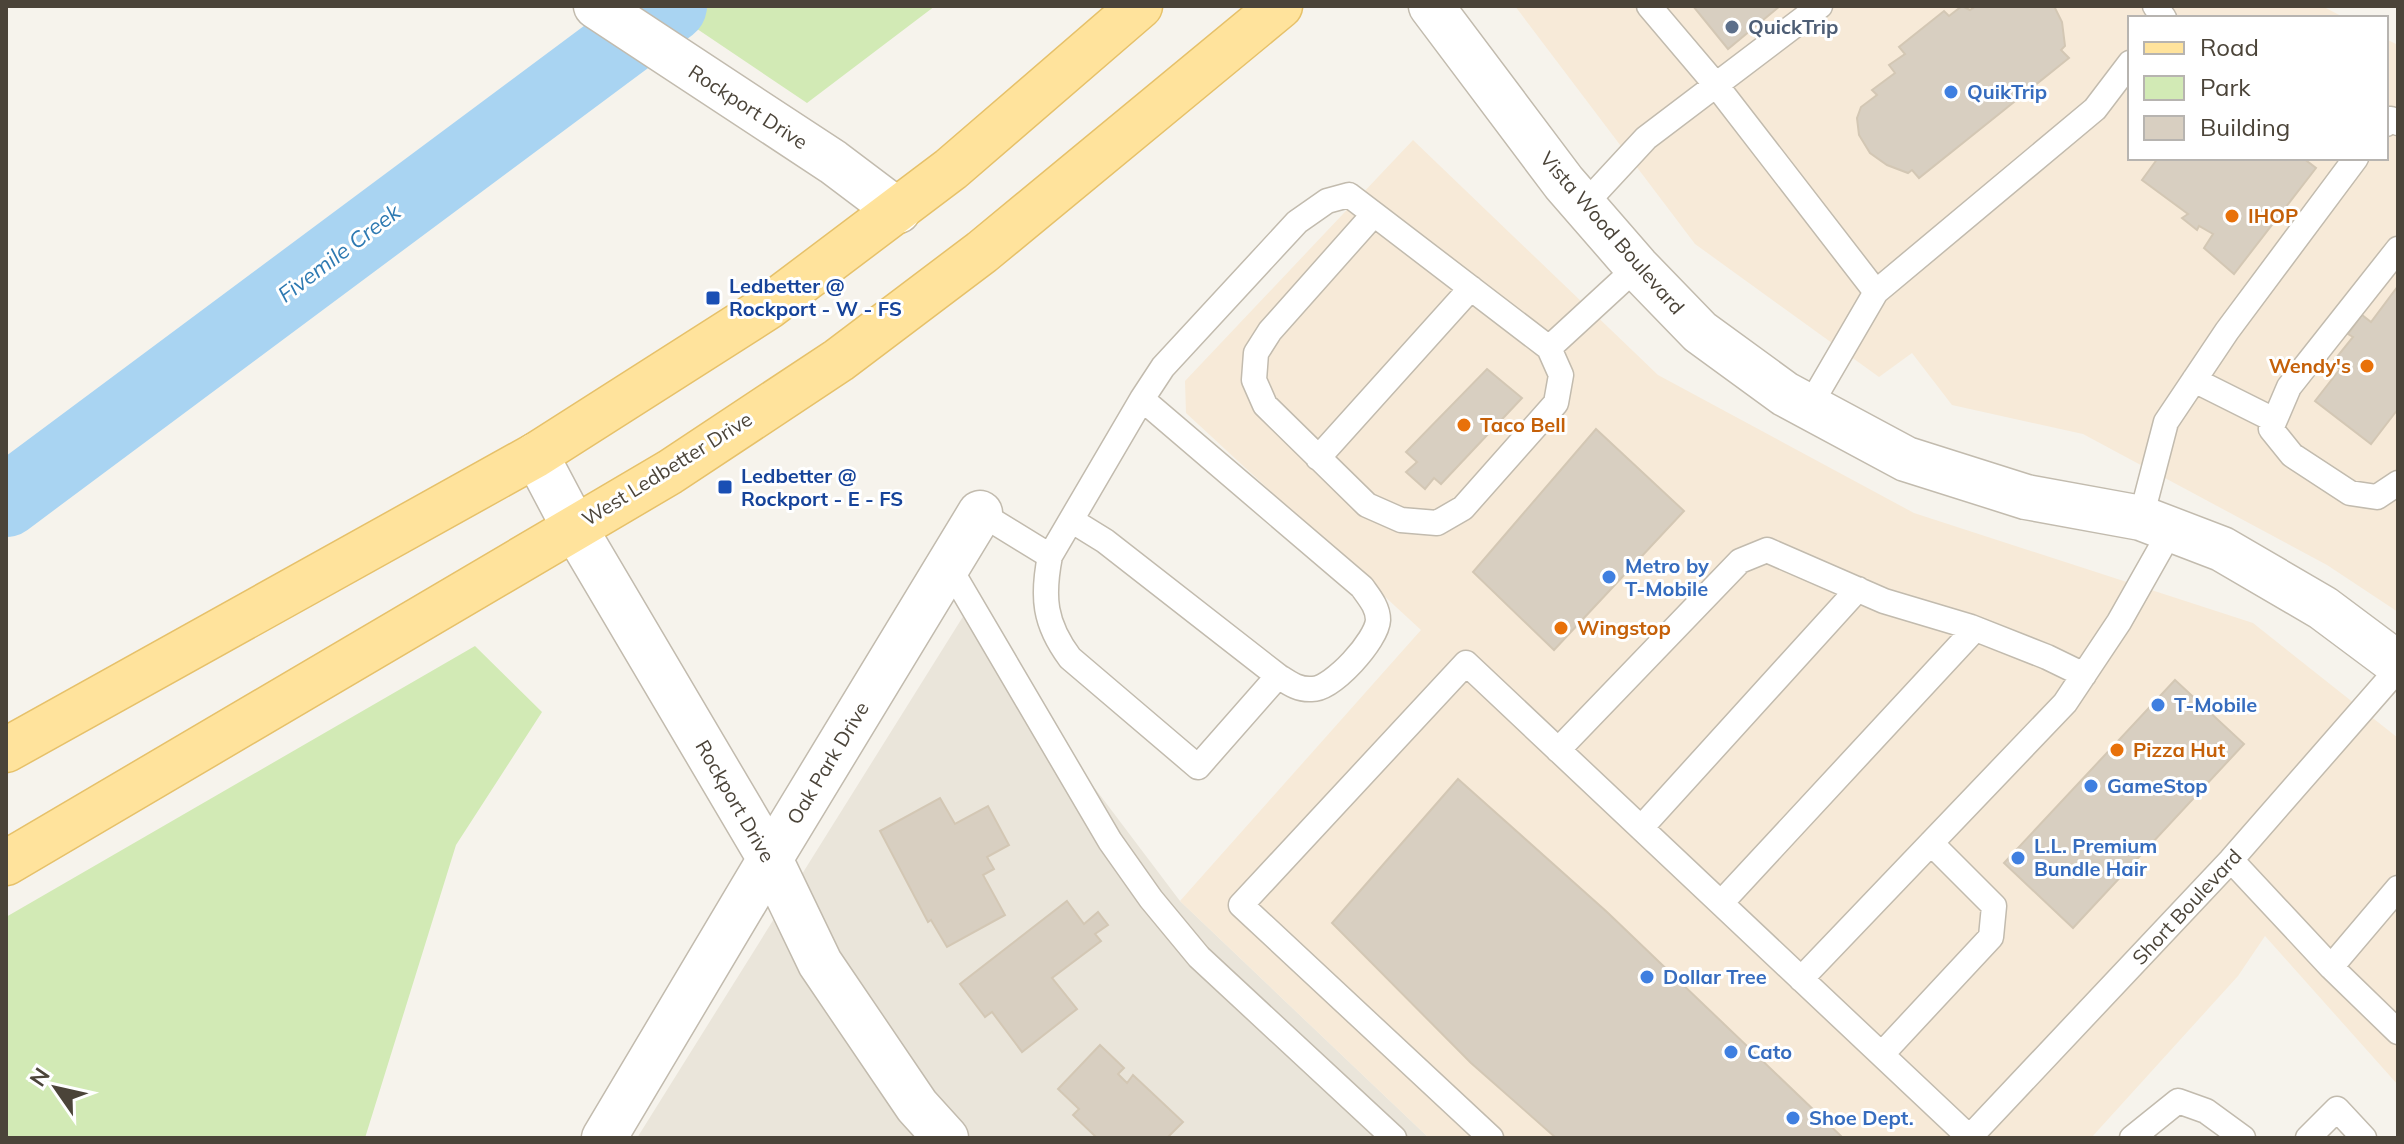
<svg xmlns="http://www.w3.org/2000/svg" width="2404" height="1144" font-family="Mulish,sans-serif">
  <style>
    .residential { fill: #eae5da }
    .commercial { fill: #f7ead8 }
    .green { fill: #d2eab5 }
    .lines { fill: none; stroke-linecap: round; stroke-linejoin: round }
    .river { stroke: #a9d4f2; stroke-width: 72 }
    .building { fill: #d8cfc1; stroke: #d3c7b4; stroke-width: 2 }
    .service-casing { stroke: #c2bbae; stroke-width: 27 }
    .minor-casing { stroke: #c2bbae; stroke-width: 47 }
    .tertiary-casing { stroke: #c2bbae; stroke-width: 47 }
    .primary-casing { stroke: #e6c16a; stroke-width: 47 }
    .service { stroke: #fff; stroke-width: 24 }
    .minor { stroke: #fff; stroke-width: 44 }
    .tertiary { stroke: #fff; stroke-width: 44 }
    .primary { stroke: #ffe39c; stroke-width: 44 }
    .service-dot { fill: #5c6f8a; stroke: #fff; stroke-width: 3 }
    .shop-dot { fill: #3f7fe0; stroke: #fff; stroke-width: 3 }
    .food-dot { fill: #e8710a; stroke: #fff; stroke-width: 3 }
    .transit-dot { fill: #1a4fb4; stroke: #fff; stroke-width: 3 }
    .labels { text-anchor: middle; stroke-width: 6; stroke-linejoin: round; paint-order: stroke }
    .service-label { font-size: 20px; font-weight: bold; fill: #4e5e75; stroke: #fff; text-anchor: start }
    .shop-label { font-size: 20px; font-weight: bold; fill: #366cbe; stroke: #fff; text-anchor: start }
    .street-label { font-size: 20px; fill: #4b4439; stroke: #fff }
    .food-label { font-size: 20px; font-weight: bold; fill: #c56008; stroke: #fff; text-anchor: start }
    .transit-label { font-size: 20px; font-weight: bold; fill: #164399; stroke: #fff; text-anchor: start }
    .water-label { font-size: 22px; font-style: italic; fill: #2e7ab2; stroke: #fff }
  </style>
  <rect width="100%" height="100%" fill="#f6f3ec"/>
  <!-- residential -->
  <path class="residential" d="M964,615L1180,901L1429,1138H637Z"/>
  <!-- commercial -->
  <path class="commercial" d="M1515,6H2322L2345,18H2130V158H2386V39L2398,45V612L2327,565L2083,434L1952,405L1912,353L1879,377L1695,244Z
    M1413,140L1658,375L1914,513L2253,623L2398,738V1085L2265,936L2238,976L2091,1138H1429L1180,901L1421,630L1186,413L1185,381Z"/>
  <!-- green -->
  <path class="green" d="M663,6H935L807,103Z
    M475,646L542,712L456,845L365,1138H6V917Z"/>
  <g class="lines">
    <!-- river -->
    <path class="river" d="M6,501L671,6"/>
  </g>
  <!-- building -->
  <path class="building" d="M1693,6H1780L1728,49Z
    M1962,6L1970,10L1976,6H2054L2062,22L2065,46L2061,50L2069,58L1919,178L1912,170L1908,173L1887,165L1870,153L1859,135L1857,118L1861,107L1877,95L1872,90L1895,73L1889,65L1905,54L1899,47L1944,11L1949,16Z
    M2158,158H2303L2316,168L2234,274L2204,248L2213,234L2199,226L2197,230L2182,218L2188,214L2142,180Z
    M2398,286V409L2371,444L2315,401L2340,369L2332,363L2353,337L2348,334L2362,315L2371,322Z
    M1487,369L1522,398L1441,484L1434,478L1425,489L1406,472L1417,462L1406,452Z
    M1596,429L1684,511L1554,650L1473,572Z
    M2175,680L2244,744L2073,928L2004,863Z
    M1458,779L1607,912L1843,1138H1556L1471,1063L1332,923Z
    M940,798L955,824L988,806L1009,845L987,857L994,869L983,875L1005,915L947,947L931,920L928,922L880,831Z
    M1067,901L1084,924L1098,912L1108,925L1095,934L1101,941L1052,978L1077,1009L1022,1052L992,1012L985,1017L960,984Z
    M1100,1045L1124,1068L1118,1074L1127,1083L1133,1075L1183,1122L1167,1138H1097L1073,1115L1079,1109L1058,1089Z"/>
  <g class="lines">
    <defs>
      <path id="service" d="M1649,6L1716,85L1876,292
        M2155,6L2164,18
        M2386,124L2391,119L2398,123
        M1583,206L1646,138L1820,6
        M2398,249L2289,387L2271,429L2292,455L2350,493L2377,497L2398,483
        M1549,348L1374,214L1270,331L1256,353L1254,380L1265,405L1367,505L1401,520L1437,523L1463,508L1556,403L1561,375L1549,348L1637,267
        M2194,380L2274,420
        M1142,399L1362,587C1369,597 1378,607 1378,620C1377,640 1333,689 1312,689C1298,690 1289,683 1278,676
        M1809,407L1876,292L2095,109L2130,63
        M1318,458L1471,288
        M980,513L1050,556L1142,399L1163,367L1297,222L1327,201L1349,195L1374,214
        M2141,518L2166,422L2227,331L2356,158
        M1050,556C1042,597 1044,623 1070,658L1198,767L1278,676L1105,541L1071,520
        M948,565L1110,841L1151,899L1199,957L1394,1138
        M1558,750L1740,561L1767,550L1884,601L1971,627L2047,657L2084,675
        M1641,828L1858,589
        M2231,860L2331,967L2398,1032
        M1721,903L1975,629
        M2331,967L2398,888
        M1801,979L2065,703L2119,622L2171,530
        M1882,1054L1991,937L1994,906L1931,843
        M1491,1138L1241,905L1466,663L1969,1137
        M1969,1138L2231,860L2398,669
        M2132,1138L2178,1101L2206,1111L2243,1138
        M2308,1138L2337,1109L2364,1138"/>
      <path id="minor" d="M1431,6L1564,183L1637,267L1700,332L1785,394L1906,459L2026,497L2141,518L2222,549L2323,608L2398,664
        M946,1138L917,1106L820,963L770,859L980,513"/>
      <path id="tertiary" d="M596,6L833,162L898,211
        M536,455L574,527L770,859L604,1138"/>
      <path id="primary" d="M6,750L536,455L768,307L951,169L1140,6
        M6,863L670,472L839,360L982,252L1280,6"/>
    </defs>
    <!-- service casing -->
    <use href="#service" class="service-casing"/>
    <!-- minor casing -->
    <use href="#minor" class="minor-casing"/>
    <!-- tertiary casing -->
    <use href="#tertiary" class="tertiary-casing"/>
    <!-- primary casing -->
    <use href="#primary" class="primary-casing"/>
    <!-- service -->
    <use href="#service" class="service"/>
    <!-- minor -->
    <use href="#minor" class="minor"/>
    <!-- tertiary -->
    <use href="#tertiary" class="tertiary"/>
    <!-- primary -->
    <use href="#primary" class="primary"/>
  </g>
  <!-- markers -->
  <circle class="service-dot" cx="1732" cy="27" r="8"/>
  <g class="shop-dot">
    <circle cx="1951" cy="92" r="8"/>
    <circle cx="1609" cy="577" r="8"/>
    <circle cx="2158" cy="705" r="8"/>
    <circle cx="2091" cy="786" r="8"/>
    <circle cx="2018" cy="858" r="8"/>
    <circle cx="1647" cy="977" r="8"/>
    <circle cx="1731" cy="1052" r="8"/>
    <circle cx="1793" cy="1118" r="8"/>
  </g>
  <g class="food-dot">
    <circle cx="2232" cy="216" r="8"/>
    <circle cx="2367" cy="366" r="8"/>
    <circle cx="1464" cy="425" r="8"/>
    <circle cx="1561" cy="628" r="8"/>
    <circle cx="2117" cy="750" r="8"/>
  </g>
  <g class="transit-dot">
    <rect x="705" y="290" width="16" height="16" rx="4"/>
    <rect x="717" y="479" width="16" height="16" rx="4"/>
  </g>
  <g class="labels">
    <!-- service labels -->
    <g class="service-label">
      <text x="1748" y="34">QuickTrip</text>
    </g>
    <!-- shop labels -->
    <g class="shop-label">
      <text x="1967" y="99">QuikTrip</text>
      <text x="1625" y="573">Metro by<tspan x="1625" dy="23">T-Mobile</tspan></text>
      <text x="2174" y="712">T-Mobile</text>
      <text x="2107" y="793">GameStop</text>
      <text x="2034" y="853">L.L. Premium<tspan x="2034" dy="23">Bundle Hair</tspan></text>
      <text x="1663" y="984">Dollar Tree</text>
      <text x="1747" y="1059">Cato</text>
      <text x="1809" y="1125">Shoe Dept.</text>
    </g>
    <!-- street labels -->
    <g class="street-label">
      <text transform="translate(748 107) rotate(33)" y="7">Rockport Drive</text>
      <text transform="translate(1612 233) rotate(49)" y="7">Vista Wood Boulevard</text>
      <text transform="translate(667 469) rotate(-32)" y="7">West Ledbetter Drive</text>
      <text transform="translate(828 763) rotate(-59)" y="7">Oak Park Drive</text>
      <text transform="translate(735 801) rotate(60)" y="7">Rockport Drive</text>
      <text transform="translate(2187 907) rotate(-47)" y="7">Short Boulevard</text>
    </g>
    <!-- food labels -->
    <g class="food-label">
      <text x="2248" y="223">IHOP</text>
      <text x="2351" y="373" text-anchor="end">Wendy's</text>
      <text x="1480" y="432">Taco Bell</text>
      <text x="1577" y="635">Wingstop</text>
      <text x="2133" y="757">Pizza Hut</text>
    </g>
    <!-- transit labels -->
    <g class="transit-label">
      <text x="729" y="293">Ledbetter @<tspan x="729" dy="23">Rockport - W - FS</tspan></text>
      <text x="741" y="483">Ledbetter @<tspan x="741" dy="23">Rockport - E - FS</tspan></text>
    </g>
    <!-- water labels -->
    <g class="water-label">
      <text transform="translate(339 253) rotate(-37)" y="8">Fivemile Creek</text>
    </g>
  </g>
  <!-- border -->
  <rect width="2404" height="1144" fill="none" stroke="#4b4439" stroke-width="16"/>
  <!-- legend -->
  <rect x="2128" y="16" width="260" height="144" fill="#ffffff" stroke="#b7b4b0" stroke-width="2"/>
  <rect x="2144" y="42" width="40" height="12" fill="#ffe39c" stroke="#b7b4b0" stroke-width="2"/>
  <text x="2200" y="56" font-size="24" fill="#4b4439">Road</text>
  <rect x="2144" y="76" width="40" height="24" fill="#d2eab5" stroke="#b7b4b0" stroke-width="2"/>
  <text x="2200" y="96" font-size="24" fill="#4b4439">Park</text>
  <rect x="2144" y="116" width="40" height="24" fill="#d8cfc1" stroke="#b7b4b0" stroke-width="2"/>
  <text x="2200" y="136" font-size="24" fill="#4b4439">Building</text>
  <!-- north arrow -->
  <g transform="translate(56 1088) rotate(304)" stroke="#ffffff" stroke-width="6" paint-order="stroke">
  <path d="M0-6L14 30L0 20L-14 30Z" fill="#4b4439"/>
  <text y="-12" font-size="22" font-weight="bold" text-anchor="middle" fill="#4b4439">N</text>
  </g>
</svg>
